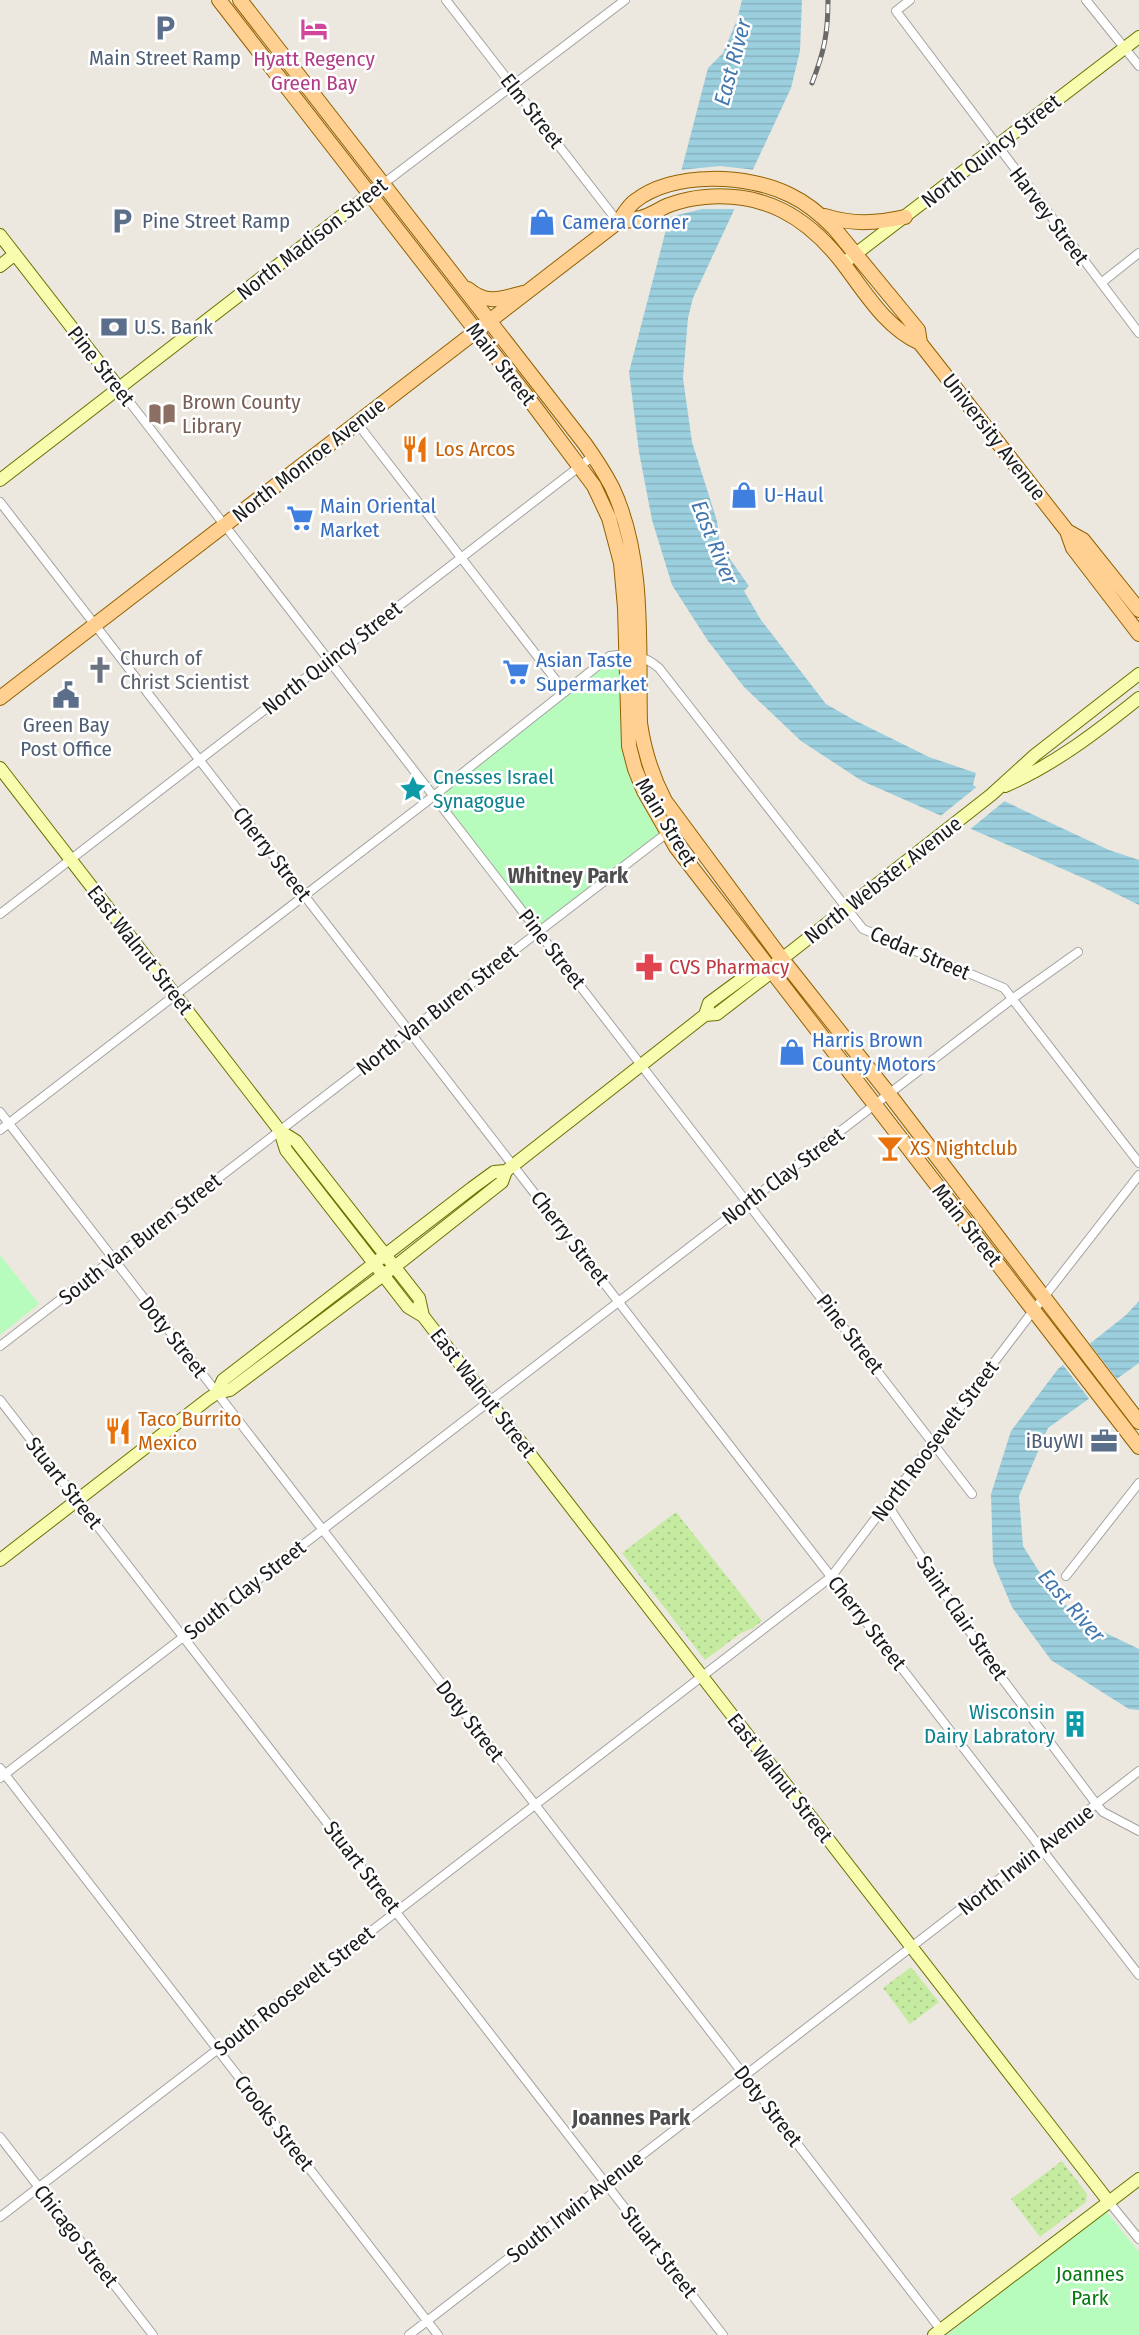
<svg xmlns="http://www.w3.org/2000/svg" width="1139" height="2335" font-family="'Fira Sans Condensed',sans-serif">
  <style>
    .grass { fill: url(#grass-dots) }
    .park { fill: #b8fcbd }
    .water { fill: url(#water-rules) }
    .pier { fill: #ede8df }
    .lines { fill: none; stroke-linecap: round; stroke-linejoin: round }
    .street-casing { stroke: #a2a2a2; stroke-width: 10 }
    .secondary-casing { stroke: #667300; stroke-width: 14 }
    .primary-casing { stroke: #916200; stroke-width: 16 }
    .street { stroke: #fff; stroke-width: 8 }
    .secondary { stroke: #f8fcae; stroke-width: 12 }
    .primary { stroke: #ffd092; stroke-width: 14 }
    .rail-casing { stroke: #696969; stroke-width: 5 }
    .rail { stroke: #fff; stroke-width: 3; stroke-dasharray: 9; stroke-linecap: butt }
    .labels { text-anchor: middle; stroke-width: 5; stroke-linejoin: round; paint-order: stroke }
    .service-label { font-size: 21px; fill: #4e5e75; stroke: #fff }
    .hotel-label { font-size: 21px; fill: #b23c85; stroke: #fff }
    .street-label { font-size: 21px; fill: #1b1b1b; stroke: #fff }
    .shop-label { font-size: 21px; fill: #366cbe; stroke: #fff; text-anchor: start }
    .education-label { font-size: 21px; fill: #785e54; stroke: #fff; text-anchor: start }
    .food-label { font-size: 21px; fill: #c56008; stroke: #fff; text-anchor: start }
    .worship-label { font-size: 21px; fill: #5b616d; stroke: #fff; text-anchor: start }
    .culture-label { font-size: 21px; fill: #0d838f; stroke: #fff; text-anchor: start }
    .health-label { font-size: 21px; fill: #be3a42; stroke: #fff; text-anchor: start }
    .park-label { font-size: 21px; fill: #067b10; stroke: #fff }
    .water-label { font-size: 22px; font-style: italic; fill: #4478ae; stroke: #fff }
    .neighbourhood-label { font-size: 22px; font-weight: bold; fill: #4e4e4e; stroke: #fff }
  </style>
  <defs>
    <pattern id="grass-dots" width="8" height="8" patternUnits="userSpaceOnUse" patternTransform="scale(1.5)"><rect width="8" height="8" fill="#c5eba1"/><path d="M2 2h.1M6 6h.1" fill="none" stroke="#a9c98a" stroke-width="1.8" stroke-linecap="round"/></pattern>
    <pattern id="water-rules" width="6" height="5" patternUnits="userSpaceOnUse" patternTransform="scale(1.5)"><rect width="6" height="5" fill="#9ccfde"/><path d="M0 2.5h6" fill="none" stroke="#86b1be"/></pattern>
  </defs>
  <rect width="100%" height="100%" fill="#ede8df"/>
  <!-- grass -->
  <path class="grass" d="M676,1512L762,1621L753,1628L741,1633L705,1660L622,1553Z
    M911,1967L939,2002L910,2024L883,1988Z
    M1062,2161L1087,2194L1086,2202L1040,2237L1011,2199Z"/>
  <!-- park -->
  <path class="park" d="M624,654L652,788L671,830L539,932L434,796L610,656Z
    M0,1255L39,1304L0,1335Z
    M1106,2211L1139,2252V2335H947Z"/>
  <!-- water -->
  <path class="water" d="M742,0H802L800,51L791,88L693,298L688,318L683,378L692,442L717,521L720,545L749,586L744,591L761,620L826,704L854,720L929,757L976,773L973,785L991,795L1109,850L1139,860V905L1090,881L862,781L801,741L744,687L708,641L672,585L652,520L639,452L629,372L708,68L723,53L737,20Z
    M1139,1301V1363L1048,1428L1019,1496L1023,1546L1052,1592L1085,1623L1139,1649V1710L1129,1709L1051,1660L1012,1607L993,1562L991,1494L1011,1431L1058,1369L1126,1315Z"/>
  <!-- pier -->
  <path class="pier" d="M720,166L756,170L738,209H702L666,218L679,170Z
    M979,785L1007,799L968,831L938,818Z
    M1090,1344L1117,1379L1090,1400L1063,1365Z"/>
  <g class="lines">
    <defs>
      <path id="street" d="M446,0L618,222
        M910,0L896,11L1139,333
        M1086,0L1139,66
        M383,184L625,0
        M1101,283L1139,253
        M118,387L972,1494
        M357,423L565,692
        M0,502L1139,1975
        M0,914L593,456
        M0,1112L941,2330
        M0,1130L426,802L610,656C629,653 644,655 659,668L863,929L1004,988L1139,1163
        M0,1346L680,823
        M0,1400L723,2335
        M887,1504L989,1661L1097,1805L1103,1812L1139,1831
        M1066,1576L1139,1483
        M0,1768L438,2335
        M0,1778L1012,999L1078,952
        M0,2137L153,2335
        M1109,2202L1139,2239
        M0,2217L831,1577L1033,1311L1139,1175
        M409,2335L1139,1771"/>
      <path id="secondary" d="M0,235L118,387
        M849,259L1139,37
        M0,266L15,254
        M0,480L383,184
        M0,768L280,1131L286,1150L408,1307L423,1316
        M1005,786C1054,765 1098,731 1139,698
        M705,1015L717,1014L765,977L769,969L991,795L1035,755L1139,674
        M280,1131L296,1141L419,1298L423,1316L1109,2202
        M217,1393L223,1380L472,1188L494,1172L506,1171
        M0,1560L208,1399L217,1393L230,1390L402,1261L502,1182L506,1171L705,1015L709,1003L758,967L769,969
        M934,2335L1139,2179"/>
      <path id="primary" d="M219,0L529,399L594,486L609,518L621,563L625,608L629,746L635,769L644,791L676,847L1139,1447
        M240,0L585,444C595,458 604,472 612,487C646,559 638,646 640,723C644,751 652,776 665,801L782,959L889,1094L1139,1422
        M825,216C853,225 877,223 905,217
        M618,222C625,221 633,220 640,218C650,216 659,209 669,205C680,201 693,198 705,197C764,192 806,216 842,262C865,292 885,327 920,343
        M468,289C487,305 501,299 523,293
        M1067,531L1083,540L1139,610
        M0,698L618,222C623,216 628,206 635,201C674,171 748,174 790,195C807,203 821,215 834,228L918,330L920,343L1067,531L1073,548L1139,634"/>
    </defs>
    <!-- street casing -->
    <use href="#street" class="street-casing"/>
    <!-- secondary casing -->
    <use href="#secondary" class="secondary-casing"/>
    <!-- primary casing -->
    <use href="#primary" class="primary-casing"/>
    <!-- street -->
    <use href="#street" class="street"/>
    <!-- secondary -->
    <use href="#secondary" class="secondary"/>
    <!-- primary -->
    <use href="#primary" class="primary"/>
    <defs>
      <path id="rail" d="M812,83C824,52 828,34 828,0"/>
    </defs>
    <!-- rail casing -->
    <use href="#rail" class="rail-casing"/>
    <!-- rail -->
    <use href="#rail" class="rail"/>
  </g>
  <!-- icons -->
  <defs>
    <symbol id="parking-bare" viewBox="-9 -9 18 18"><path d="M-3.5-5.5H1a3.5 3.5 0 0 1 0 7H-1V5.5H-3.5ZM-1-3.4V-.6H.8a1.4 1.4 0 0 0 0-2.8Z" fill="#5c6f8a" stroke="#fff" stroke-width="2.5" paint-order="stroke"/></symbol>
    <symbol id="hotel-bare" viewBox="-9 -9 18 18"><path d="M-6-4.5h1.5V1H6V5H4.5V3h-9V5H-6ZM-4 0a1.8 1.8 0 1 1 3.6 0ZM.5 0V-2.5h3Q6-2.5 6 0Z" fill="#d1479c" stroke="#fff" stroke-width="2.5" paint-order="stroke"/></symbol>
    <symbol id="shop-bare" viewBox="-9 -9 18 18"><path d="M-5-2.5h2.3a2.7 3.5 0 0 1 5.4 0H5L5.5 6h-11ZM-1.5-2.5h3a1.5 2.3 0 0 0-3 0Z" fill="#3f7fe0" stroke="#fff" stroke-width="2.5" paint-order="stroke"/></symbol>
    <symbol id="bank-bare" viewBox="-9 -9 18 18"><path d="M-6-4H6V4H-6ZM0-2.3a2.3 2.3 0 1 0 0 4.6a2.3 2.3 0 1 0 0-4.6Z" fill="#5c6f8a" stroke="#fff" stroke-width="2.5" paint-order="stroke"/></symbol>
    <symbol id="library-bare" viewBox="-9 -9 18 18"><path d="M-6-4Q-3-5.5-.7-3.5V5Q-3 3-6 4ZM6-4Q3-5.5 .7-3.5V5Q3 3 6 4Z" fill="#8d6e63" stroke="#fff" stroke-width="2.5" paint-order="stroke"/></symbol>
    <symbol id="restaurant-bare" viewBox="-9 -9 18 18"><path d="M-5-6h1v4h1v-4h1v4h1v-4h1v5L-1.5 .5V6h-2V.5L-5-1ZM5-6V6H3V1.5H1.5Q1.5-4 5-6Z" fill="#e8710a" stroke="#fff" stroke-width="2.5" paint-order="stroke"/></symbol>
    <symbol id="supermarket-bare" viewBox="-9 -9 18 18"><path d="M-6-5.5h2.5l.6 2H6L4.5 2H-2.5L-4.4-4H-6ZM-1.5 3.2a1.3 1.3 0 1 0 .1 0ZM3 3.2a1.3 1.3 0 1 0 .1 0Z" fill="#3f7fe0" stroke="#fff" stroke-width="2.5" paint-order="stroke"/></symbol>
    <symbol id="church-bare" viewBox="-9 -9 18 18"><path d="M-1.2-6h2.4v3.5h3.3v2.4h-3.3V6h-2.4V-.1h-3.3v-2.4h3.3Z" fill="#6b7280" stroke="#fff" stroke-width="2.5" paint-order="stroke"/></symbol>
    <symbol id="civic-bare" viewBox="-9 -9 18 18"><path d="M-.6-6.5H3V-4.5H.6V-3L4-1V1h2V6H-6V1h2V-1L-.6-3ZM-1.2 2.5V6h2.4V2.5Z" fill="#5c6f8a" stroke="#fff" stroke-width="2.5" paint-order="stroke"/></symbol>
    <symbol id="sight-bare" viewBox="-9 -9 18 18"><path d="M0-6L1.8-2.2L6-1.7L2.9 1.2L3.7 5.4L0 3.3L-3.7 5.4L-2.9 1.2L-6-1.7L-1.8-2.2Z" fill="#0f9aa8" stroke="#fff" stroke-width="2.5" paint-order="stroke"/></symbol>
    <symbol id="pharmacy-bare" viewBox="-9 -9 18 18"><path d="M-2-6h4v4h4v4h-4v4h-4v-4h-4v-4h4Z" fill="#e0444e" stroke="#fff" stroke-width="2.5" paint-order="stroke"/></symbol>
    <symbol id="bar-bare" viewBox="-9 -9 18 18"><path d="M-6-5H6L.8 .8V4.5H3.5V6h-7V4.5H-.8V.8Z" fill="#e8710a" stroke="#fff" stroke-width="2.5" paint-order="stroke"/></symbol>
    <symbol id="office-bare" viewBox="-9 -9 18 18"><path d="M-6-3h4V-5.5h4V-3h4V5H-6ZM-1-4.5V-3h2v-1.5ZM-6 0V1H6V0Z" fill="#5c6f8a" stroke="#fff" stroke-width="2.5" paint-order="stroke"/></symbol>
    <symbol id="building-bare" viewBox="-9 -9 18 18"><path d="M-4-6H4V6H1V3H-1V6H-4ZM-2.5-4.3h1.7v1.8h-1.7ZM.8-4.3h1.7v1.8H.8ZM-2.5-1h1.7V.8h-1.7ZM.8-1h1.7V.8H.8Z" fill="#0f9aa8" stroke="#fff" stroke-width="2.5" paint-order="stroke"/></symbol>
  </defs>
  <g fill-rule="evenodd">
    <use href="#parking-bare" x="146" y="9" width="38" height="38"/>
    <use href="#hotel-bare" x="295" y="10" width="38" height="38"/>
    <use href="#parking-bare" x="103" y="202" width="38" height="38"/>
    <use href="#shop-bare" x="523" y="203" width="38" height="38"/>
    <use href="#bank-bare" x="95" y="308" width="38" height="38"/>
    <use href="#library-bare" x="143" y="395" width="38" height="38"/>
    <use href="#restaurant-bare" x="396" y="430" width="38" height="38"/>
    <use href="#shop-bare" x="725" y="476" width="38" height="38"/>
    <use href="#supermarket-bare" x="281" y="499" width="38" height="38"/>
    <use href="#church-bare" x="81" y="651" width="38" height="38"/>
    <use href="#supermarket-bare" x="497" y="653" width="38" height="38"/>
    <use href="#civic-bare" x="47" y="676" width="38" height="38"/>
    <use href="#sight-bare" x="394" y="770" width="38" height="38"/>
    <use href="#pharmacy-bare" x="630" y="948" width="38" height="38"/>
    <use href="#shop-bare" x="773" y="1033" width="38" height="38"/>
    <use href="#bar-bare" x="871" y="1129" width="38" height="38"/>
    <use href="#restaurant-bare" x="99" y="1412" width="38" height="38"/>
    <use href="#office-bare" x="1085" y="1422" width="38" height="38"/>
    <use href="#building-bare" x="1056" y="1705" width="38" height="38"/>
  </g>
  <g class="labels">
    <!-- service labels -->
    <g class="service-label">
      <text x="165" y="65">Main Street Ramp</text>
      <text x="142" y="228" text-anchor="start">Pine Street Ramp</text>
      <text x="134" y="334" text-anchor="start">U.S. Bank</text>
      <text x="66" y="732">Green Bay<tspan x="66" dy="24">Post Office</tspan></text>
      <text x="1084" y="1448" text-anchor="end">iBuyWI</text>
    </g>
    <!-- hotel labels -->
    <g class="hotel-label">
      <text x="314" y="66">Hyatt Regency<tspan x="314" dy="24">Green Bay</tspan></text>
    </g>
    <!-- street labels -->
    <g class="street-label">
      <text transform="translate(532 111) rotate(52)" y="7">Elm Street</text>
      <text transform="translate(991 151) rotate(-38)" y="7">North Quincy Street</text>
      <text transform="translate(1049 216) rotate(53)" y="7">Harvey Street</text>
      <text transform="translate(312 239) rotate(-38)" y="7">North Madison Street</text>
      <text transform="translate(501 364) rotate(52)" y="7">Main Street</text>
      <text transform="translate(101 366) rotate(52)" y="7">Pine Street</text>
      <text transform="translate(994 437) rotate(52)" y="7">University Avenue</text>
      <text transform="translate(309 460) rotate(-38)" y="7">North Monroe Avenue</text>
      <text transform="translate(332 658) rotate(-38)" y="7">North Quincy Street</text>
      <text transform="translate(666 822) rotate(59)" y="7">Main Street</text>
      <text transform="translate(272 854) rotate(52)" y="7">Cherry Street</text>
      <text transform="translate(883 880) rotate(-38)" y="7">North Webster Avenue</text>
      <text transform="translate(552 949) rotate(52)" y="7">Pine Street</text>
      <text transform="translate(140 950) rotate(52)" y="7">East Walnut Street</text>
      <text transform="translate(920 953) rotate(23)" y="7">Cedar Street</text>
      <text transform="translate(437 1010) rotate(-38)" y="7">North Van Buren Street</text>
      <text transform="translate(783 1176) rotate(-37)" y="7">North Clay Street</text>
      <text transform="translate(967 1225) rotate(52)" y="7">Main Street</text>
      <text transform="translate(570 1238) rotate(52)" y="7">Cherry Street</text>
      <text transform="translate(140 1239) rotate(-38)" y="7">South Van Buren Street</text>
      <text transform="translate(850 1334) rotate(52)" y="7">Pine Street</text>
      <text transform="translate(173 1337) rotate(52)" y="7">Doty Street</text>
      <text transform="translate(483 1393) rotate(52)" y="7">East Walnut Street</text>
      <text transform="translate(935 1441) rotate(-53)" y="7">North Roosevelt Street</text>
      <text transform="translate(64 1483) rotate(52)" y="7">Stuart Street</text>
      <text transform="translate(245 1590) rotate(-38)" y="7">South Clay Street</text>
      <text transform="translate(962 1618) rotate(56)" y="7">Saint Clair Street</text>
      <text transform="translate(867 1623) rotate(52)" y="7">Cherry Street</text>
      <text transform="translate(470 1721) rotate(52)" y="7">Doty Street</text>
      <text transform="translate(780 1778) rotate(52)" y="7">East Walnut Street</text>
      <text transform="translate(1026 1860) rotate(-38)" y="7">North Irwin Avenue</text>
      <text transform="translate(362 1867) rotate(52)" y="7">Stuart Street</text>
      <text transform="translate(294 1991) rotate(-38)" y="7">South Roosevelt Street</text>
      <text transform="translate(768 2106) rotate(52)" y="7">Doty Street</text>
      <text transform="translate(274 2123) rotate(52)" y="7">Crooks Street</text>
      <text transform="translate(575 2207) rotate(-38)" y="7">South Irwin Avenue</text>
      <text transform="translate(76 2236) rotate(52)" y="7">Chicago Street</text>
      <text transform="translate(659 2252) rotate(52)" y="7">Stuart Street</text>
    </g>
    <!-- shop labels -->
    <g class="shop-label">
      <text x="562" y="229">Camera Corner</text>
      <text x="764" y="502">U-Haul</text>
      <text x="320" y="513">Main Oriental<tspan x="320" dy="24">Market</tspan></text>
      <text x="536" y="667">Asian Taste<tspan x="536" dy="24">Supermarket</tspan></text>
      <text x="812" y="1047">Harris Brown<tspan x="812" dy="24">County Motors</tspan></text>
    </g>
    <!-- education labels -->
    <g class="education-label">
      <text x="182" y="409">Brown County<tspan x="182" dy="24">Library</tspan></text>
    </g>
    <!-- food labels -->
    <g class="food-label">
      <text x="435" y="456">Los Arcos</text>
      <text x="910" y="1155">XS Nightclub</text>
      <text x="138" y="1426">Taco Burrito<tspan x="138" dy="24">Mexico</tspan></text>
    </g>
    <!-- worship labels -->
    <g class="worship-label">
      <text x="120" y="665">Church of<tspan x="120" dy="24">Christ Scientist</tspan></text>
    </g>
    <!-- culture labels -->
    <g class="culture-label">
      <text x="433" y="784">Cnesses Israel<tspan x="433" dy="24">Synagogue</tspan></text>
      <text x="1055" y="1719" text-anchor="end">Wisconsin<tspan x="1055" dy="24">Dairy Labratory</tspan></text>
    </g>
    <!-- health labels -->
    <g class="health-label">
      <text x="669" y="974">CVS Pharmacy</text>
    </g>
    <!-- park labels -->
    <g class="park-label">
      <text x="1090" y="2281">Joannes<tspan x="1090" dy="24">Park</tspan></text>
    </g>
    <!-- water labels -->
    <g class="water-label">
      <text transform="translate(732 62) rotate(-75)" y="8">East River</text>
      <text transform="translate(715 542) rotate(68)" y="8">East River</text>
      <text transform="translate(1072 1605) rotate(49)" y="8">East River</text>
    </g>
    <!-- neighbourhood labels -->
    <g class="neighbourhood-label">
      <text x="568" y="883">Whitney Park</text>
      <text x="631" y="2125">Joannes Park</text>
    </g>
  </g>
</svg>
